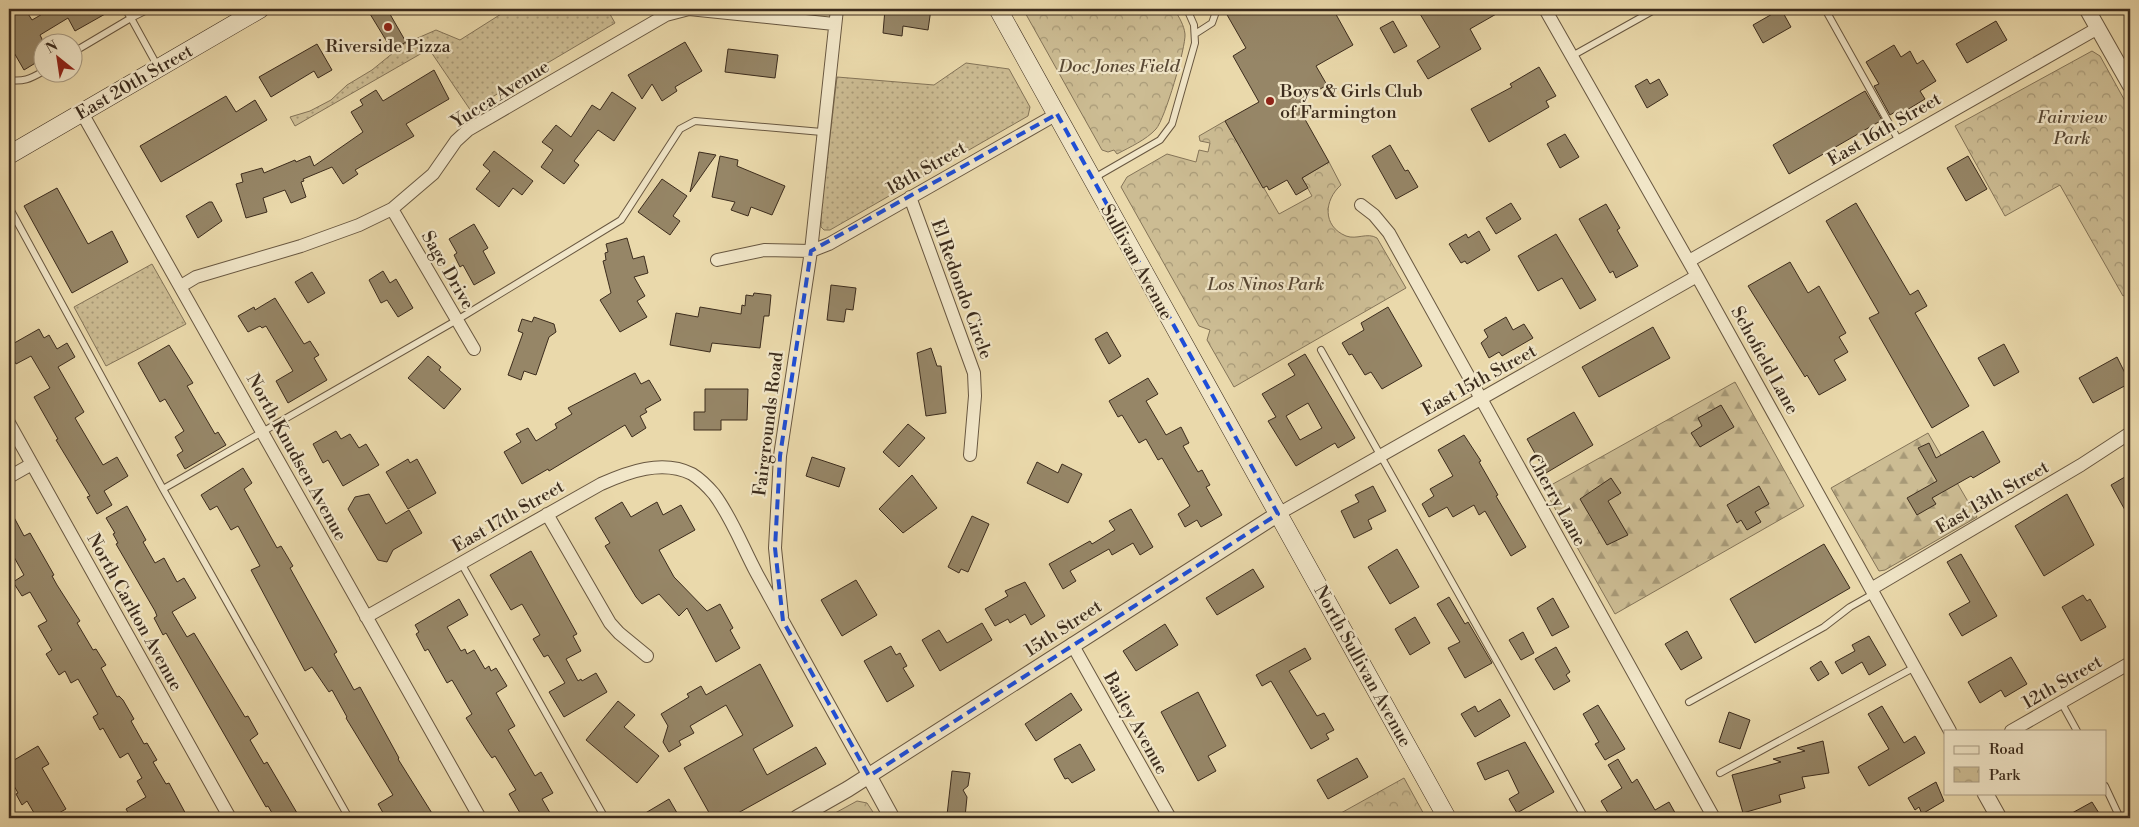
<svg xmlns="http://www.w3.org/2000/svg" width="2139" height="827" font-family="'Libre Bodoni',serif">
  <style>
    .grass { fill: url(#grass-dots); stroke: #847458 }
    .forest { fill: url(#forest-firs); stroke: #847458 }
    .park { fill: url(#park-crowns); stroke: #847458 }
    .building { fill: #968667; stroke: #3c2c1d; fill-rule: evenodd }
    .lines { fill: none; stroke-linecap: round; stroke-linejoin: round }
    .service-casing { stroke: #685740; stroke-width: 8 }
    .minor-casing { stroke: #685740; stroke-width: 14 }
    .tertiary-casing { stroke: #685740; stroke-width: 17 }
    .secondary-casing { stroke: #3c2c1d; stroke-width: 19 }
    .service { stroke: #f1e6c8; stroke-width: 6 }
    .minor { stroke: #f1e6c8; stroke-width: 12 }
    .tertiary { stroke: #f1e6c8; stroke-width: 15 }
    .secondary { stroke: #f1e6c8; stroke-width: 18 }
    .marked { fill: none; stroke: #1d4ed8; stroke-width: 4; stroke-dasharray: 10 6; stroke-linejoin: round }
    .poi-dot { fill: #8f2418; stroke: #f1e6c8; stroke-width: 2 }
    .labels { text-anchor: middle; stroke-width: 4.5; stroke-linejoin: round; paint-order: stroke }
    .poi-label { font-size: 18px; fill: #3c2c1d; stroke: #f1e6c8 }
    .park-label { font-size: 18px; font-style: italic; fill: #594935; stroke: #f1e6c8 }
    .street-label { font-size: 18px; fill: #3c2c1d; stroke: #f1e6c8 }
  </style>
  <defs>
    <pattern id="grass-dots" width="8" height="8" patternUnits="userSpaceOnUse" patternTransform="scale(1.25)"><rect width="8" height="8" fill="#ccbc93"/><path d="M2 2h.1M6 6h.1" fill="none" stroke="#a79977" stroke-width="1.8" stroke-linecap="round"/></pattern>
    <pattern id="forest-firs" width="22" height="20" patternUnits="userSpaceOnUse" patternTransform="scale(1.25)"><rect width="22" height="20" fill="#ccbc93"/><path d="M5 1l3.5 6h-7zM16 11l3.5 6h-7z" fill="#a79977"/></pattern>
    <pattern id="park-crowns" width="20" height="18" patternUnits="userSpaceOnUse" patternTransform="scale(1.25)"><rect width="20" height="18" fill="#ccbc93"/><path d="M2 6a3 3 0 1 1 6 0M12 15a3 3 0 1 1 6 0" fill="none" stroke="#a79977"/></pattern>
  </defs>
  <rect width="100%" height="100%" fill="#ead9ab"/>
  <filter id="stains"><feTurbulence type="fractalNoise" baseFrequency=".004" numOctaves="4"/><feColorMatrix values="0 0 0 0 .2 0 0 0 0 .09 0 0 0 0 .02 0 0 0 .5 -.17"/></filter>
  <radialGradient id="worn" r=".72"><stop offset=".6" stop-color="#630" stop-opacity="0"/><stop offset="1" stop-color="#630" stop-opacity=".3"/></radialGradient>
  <!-- grass -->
  <path class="grass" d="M509,9H607L615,23L517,81L471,111L429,49L295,126L290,117L310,111L331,100L347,85L372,70L404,44L436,30L460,40Z
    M966,63L1009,69L1030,107L1028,116L830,230H824L821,227V212L837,77L934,85Z
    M152,264L186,324L106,366L74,307Z"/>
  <!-- forest -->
  <path class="forest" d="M1735,382L1804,506L1615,614L1544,489Z
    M1928,433L1977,517L1885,570L1879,571L1831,488Z"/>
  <!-- park -->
  <path class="park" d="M1023,9H1174C1179,17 1184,25 1185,34C1186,47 1165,119 1156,129C1146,140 1130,147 1117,154L1114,150L1108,152L1102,150Z
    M2092,51L2100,56L2130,110V292L2123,296L2060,185L2005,216L1955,126Z
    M1225,121L1279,214L1312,196L1302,178L1329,162L1341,185C1324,200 1322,226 1346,236C1357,240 1367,232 1377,238L1406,288L1234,387L1207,340L1210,330L1199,326L1121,187L1127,177L1167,154L1196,162L1199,150L1208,152L1210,143L1200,141L1199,136Z
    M1404,778L1426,818H1332Z
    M857,801L867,803L877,818H826Z"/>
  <!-- building -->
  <path class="building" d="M9,9H25L32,20L51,9H114L75,31L68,18L40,35L42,39V59L24,70L9,44Z
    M367,9H387L406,42L392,50Z
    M885,9H931L928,30L903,26L902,36L883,33Z
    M1233,9H1333L1353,45L1316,66L1327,85L1300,101L1306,112L1302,114L1329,162L1302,178L1308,188L1296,195L1287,180L1269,190L1267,186L1263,188L1225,121L1259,102L1233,56L1246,48L1226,13Z
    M1417,9H1505L1470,29L1481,49L1428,79L1417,61L1440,47Z
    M1781,9L1791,27L1763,43L1753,25Z
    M1393,21L1407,46L1394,53L1380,28Z
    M1996,21L2007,40L1967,63L1956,44Z
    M685,42L702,71L675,87L677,91L662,101L652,84L642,99L628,75Z
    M317,44L332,70L318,78L314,71L271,97L259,77Z
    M1894,45L1901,57L1910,51L1917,64L1923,60L1936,81L1920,91L1925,99L1897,116L1895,112L1890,115L1874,86L1879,84L1866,62Z
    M728,49L778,55L775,78L725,72Z
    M1539,67L1556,96L1546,101L1549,107L1489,142L1471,109L1512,87L1510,84Z
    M434,70L449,99L406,124L414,136L355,170L358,174L343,184L332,167L303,179L304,181L301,182L306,197L291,203L285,190L263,198L267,212L246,218L236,184L243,182L241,174L262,168L264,173L295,160L296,162L310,156L314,166L363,132L351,112L363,105L360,100L376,90L383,101Z
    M1647,79L1650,84L1659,79L1668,95L1647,108L1635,86Z
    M1865,91L1882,120L1789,174L1773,145Z
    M612,92L636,108L614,141L598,130L574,161L579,165L564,184L541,167L553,150L542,142L556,125L571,137L592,105L600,110Z
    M226,96L236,112L255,100L267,120L161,182L140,146Z
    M1565,134L1579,157L1560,168L1547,144Z
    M1390,145L1405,171L1408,170L1418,187L1396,199L1372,156Z
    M494,151L533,181L522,195L513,188L499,207L476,189L490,171L483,165Z
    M699,152L716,155L690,192Z
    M720,156L738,160L737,166L785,186L772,215L751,207L748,216L731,210L735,202L712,197Z
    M1968,156L1987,189L1966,201L1947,168Z
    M662,179L687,196L673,216L680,221L670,235L638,212Z
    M57,188L88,244L112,231L128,262L72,293L24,206Z
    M209,202H212L222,221L198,238L186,216Z
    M1511,203L1521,219L1496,234L1486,218Z
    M1856,203L1910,295L1918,290L1927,306L1915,313L1969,406L1932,428L1869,318L1879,313L1826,221Z
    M1606,204L1620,228L1617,230L1638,266L1616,278L1613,271L1610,273L1579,219Z
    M474,224L488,248L483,251L495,273L474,285L463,265L460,267L454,255L457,253L449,239Z
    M1479,231L1490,250L1467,264L1465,261L1461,263L1449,244L1466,234L1468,238Z
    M1556,234L1596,300L1580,309L1562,278L1538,291L1518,256Z
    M627,238L633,259L644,256L648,273L634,277L645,296L637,301L647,317L620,332L600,300L611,293L603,261L606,260L605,253L608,252L606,244Z
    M1790,262L1808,293L1819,286L1846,333L1839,337L1848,352L1834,360L1846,380L1819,395L1807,375L1805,377L1748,286Z
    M383,271L390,283L396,279L413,308L398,317L387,300L381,303L369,280Z
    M312,272L325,293L308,303L295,282Z
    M831,285L856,288L853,310L846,309L844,322L827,320Z
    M754,293L771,295L769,316H764L760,348L712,343L710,352L670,345L676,313L698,317L700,307L741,314L742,305L745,306L746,295L753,296Z
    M275,298L304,344L310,341L319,355L314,358L327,380L288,403L276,381L293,371L266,326L262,328L260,326L248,332L238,316L254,307L255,310Z
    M1388,307L1422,366L1382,389L1371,372L1365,375L1352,354L1349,355L1342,343L1364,330L1361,323Z
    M534,317L554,324L556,332L549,337L536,375L524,371L521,380L508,375L523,333L518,331L522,319L532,322Z
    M1506,317L1513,330L1524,324L1533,338L1502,356L1499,352L1489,358L1481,343L1488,337L1484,330Z
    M1653,327L1670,358L1599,397L1582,367Z
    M39,329L44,338L49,335L57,349L67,343L75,357L58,367L84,412L75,418L103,465L117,457L128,476L104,491L112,505L97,514L87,497L90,496L56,440L58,439L34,397L50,388L31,356L16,364L9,351V346Z
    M1107,332L1121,356L1109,364L1095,339Z
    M2004,344L2019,372L1994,386L1978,358Z
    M169,345L193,383L187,386L215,434L218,432L226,445L185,469L177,455L183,451L175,437L184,431L165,399L160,402L138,363Z
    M931,348L937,366H941L946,413L926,416L917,353Z
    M1305,354L1355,438L1338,448L1335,443L1296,466L1268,421L1276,417L1262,394L1295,375L1288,364ZM1308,403L1322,428L1300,440L1286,416Z
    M428,356L441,367L439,370L461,389L444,409L408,378Z
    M2117,357L2130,383L2093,403L2079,378Z
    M635,373L641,384L649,380L661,400L645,409L647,412L640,416L646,428L632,437L625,425L549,471L548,469L522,484L504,452L521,442L516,434L528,428L536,441L557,428L555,424L572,414L568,408Z
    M1148,378L1158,394L1146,401L1166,435L1181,427L1189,443L1183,446L1198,472L1202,470L1210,485L1206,487L1222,515L1201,527L1197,520L1185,527L1178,514L1190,506L1162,458L1158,460L1146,439L1139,443L1122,415L1118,417L1109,401Z
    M705,389H748L747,420H721V430H694V412H705Z
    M1721,405L1734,427L1700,447L1691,433L1702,426L1698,418Z
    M1574,412L1593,445L1546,473L1527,439Z
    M908,424L925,438L899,467L883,452Z
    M336,431L341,439L350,434L359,448L366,444L379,465L343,486L328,460L323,463L313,444Z
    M1983,431L2000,462L1973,478L1971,476L1932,498L1936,504L1917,515L1907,498L1937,481L1918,448L1929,443L1936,458Z
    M1464,435L1481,461L1479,462L1498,495L1496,496L1526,547L1511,556L1485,511L1479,515L1474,505L1453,517L1447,507L1429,517L1422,504L1434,496L1430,489L1453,476L1438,450Z
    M812,457L845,468L839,487L806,476Z
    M408,459L410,463L417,459L436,493L408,509L386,472Z
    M1037,462L1058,473L1062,464L1082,474L1068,503L1027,483Z
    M243,468L252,483L244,489L277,548L281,546L293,566L290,568L337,652L334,654L354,690L360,687L399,758L398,759L435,818H386L378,804L393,795L346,718L347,717L332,690L329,692L312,667L305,671L251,570L260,566L238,526L231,530L217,506L210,510L201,495Z
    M2130,474V519L2111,485Z
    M912,475L937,508L903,533L879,509Z
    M1611,478L1621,493L1608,501L1628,535L1607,545L1580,499Z
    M1373,486L1386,511L1368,520L1372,529L1354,538L1341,511L1359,502L1355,495Z
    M1759,486L1769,504L1755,512L1761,522L1747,530L1741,520L1737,523L1727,505Z
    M369,494L386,524L409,510L422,533L393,550L387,562L378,560L348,509L355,497Z
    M2067,494L2094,545L2044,576L2015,526Z
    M622,502L631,517L657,502L663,515L681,505L695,530L659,550L674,577L707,611L720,604L733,628L730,630L740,648L716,662L687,608L679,616L659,594L642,604L636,597L605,546L610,543L595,518Z
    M127,506L146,540L143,542L155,563L164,558L177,582L184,578L196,598L172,612L187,637L194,633L245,717L248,716L258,734L250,740L264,764L267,762L300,818H275L268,806L266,807L166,633L163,635L154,618L157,616L155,611L116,544L118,543L113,534L115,533L106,518Z
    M9,508L24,536L30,533L54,575L52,576L57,585L80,621L77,623L93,650L96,649L106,665L101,668L117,697L119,696L123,700L134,719L131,721L144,744L147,743L157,760L153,762L166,784L169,783L188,818H131L126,809L146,797L137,781L142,778L128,753L120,758L103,728L100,730L93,717L98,714L78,679L71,683L65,671L59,675L46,654L52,650L38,626L47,621L30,592L22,596L13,582L24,575L9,548Z
    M1131,509L1153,547L1140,555L1133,543L1112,555L1109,549L1070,571L1076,581L1063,589L1049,564L1090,541L1092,544L1115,530L1109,521Z
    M972,516L989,524L968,572L961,569L959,573L948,567Z
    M1824,544L1850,588L1755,643L1730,599Z
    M1397,549L1419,587L1390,604L1368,567Z
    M531,551L577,634L573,636L581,651L566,659L578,681L581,679L582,681L596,673L607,692L564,717L549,692L565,683L548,655L544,657L533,639L540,635L522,604L511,610L490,575Z
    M1961,554L1997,616L1962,636L1949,614L1970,602L1947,562Z
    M1253,569L1264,587L1217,615L1206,598Z
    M856,580L877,615L842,636L821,600Z
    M1025,582L1045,616L1031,625L1025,614L1010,623L1008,619L995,626L985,609L1008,596L1005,591Z
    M2083,595L2087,601L2090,599L2106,627L2081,641L2062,607Z
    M1449,597L1465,624L1468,622L1492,663L1465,678L1448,648L1460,642L1437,604Z
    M1553,598L1569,627L1552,636L1537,608Z
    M459,599L468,615L447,627L461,651L465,649L467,654L474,650L485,669L489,666L491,671L496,668L507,686L496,693L515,726L508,730L535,776L541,772L553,793L542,799L553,818H523L509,794L516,790L495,756L492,758L487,751L466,718L472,714L452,680L447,683L428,649L425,651L416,634L419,632L415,625Z
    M1415,617L1430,643L1410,655L1395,629Z
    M982,623L992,640L940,671L922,640L939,630L947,643Z
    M1165,624L1178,645L1136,671L1123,651Z
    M1687,631L1702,658L1681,670L1665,644Z
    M1523,632L1534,653L1521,660L1509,640Z
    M1869,636L1886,665L1869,675L1862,662L1842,674L1835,662L1855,651L1852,645Z
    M891,646L896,655L900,653L907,666L903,668L914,686L887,702L864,661Z
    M1556,647L1570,672L1566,675L1570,681L1554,690L1535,659Z
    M1305,648L1311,659L1289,671L1317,716L1324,713L1334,730L1326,734L1329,739L1311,749L1271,681L1262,686L1256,675Z
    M2011,657L2027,684L2005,697L2001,690L1980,703L1968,682Z
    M1821,661L1829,674L1818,681L1810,668Z
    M760,664L793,726L753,749L767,775L816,747L826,764L729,818H712L684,768L743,735L726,705L690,726L694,733L679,741L681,745L669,752L663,742L668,726L661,714L689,697L687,694L701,686L706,695Z
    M1198,692L1226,746L1208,756L1216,771L1198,781L1161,712Z
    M1071,693L1082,710L1036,741L1025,724Z
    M1500,699L1510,716L1475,737L1461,714L1475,706L1478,712Z
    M618,701L635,715L624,727L659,756L637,783L586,740Z
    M1598,705L1625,749L1605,760L1595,744L1599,742L1583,714Z
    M1882,706L1904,743L1915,736L1925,753L1869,786L1858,767L1889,749L1868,714Z
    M1729,712L1750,720L1740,749L1719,742Z
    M1823,741L1829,773L1802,777L1805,788L1779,795L1781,802L1743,813L1732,775L1781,762L1773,759L1805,751L1797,748Z
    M1525,742L1554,792L1517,813L1509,799L1519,793L1508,770L1485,780L1477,763Z
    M1080,744L1095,770L1072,783L1068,778L1065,779L1054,759Z
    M38,746L49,764L42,768L66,809L50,818H37L27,801L22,805L16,794L18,793L9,777V763Z
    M1357,758L1368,777L1328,799L1317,780Z
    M1618,759L1632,783L1637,779L1655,810L1669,802L1678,818H1611L1601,801L1622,788L1608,765Z
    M952,771L970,773L968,786L963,790L967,797L965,817L947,815Z
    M1936,782L1944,801L1922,814L1919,807L1915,810L1908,798Z
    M669,799L680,818H637Z
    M2092,802L2102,818H2063Z"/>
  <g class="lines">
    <defs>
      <path id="service" d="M125,9L131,18L149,9
        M1825,9L1899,141
        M1195,34L1212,23L1217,9
        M72,53L131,18L158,67
        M1572,56L1656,9
        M9,80C23,82 30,79 42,72
        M1094,178L1160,140L1172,124L1195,43L1194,25L1187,9
        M9,207L163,489L349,818
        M1321,350L1585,818
        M163,489L457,320L621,220L680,129L695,121L822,132
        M461,563L605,818
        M1689,702L1824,627L1850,607L1873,594
        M2061,702L2077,731
        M1720,773L1915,667
        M2105,786L2120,818
        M1026,818L1030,817"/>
      <path id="minor" d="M1545,9L1697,276L1950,731
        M82,113L480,818
        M910,197L974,373L975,396L970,455
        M1361,205L1374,215L1389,233L1714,818
        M392,209L474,349
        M717,260L764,250L811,251L829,244L1057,114
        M1689,261L2098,28
        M181,286L196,277L301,246L359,225L392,209L433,174L456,141L468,130L666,15L689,9L834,24
        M9,423L230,818
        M9,477L32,464
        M547,514L610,623L619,633L647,656
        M1278,514L1697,276
        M1871,589L2081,465L2130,433
        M782,616L775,548L780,456L811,251L837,9
        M366,617L601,484C628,472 662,459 692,474C700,479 708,487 714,494C732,518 743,548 757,574C794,641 831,709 869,776
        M1072,644L1170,818
        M2011,731L2130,663"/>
      <path id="tertiary" d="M2087,9L2130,85
        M869,776L892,818
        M1985,793L1999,818
        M797,818L848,789L1278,514"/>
      <path id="secondary" d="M998,9L1447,818
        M9,155L260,9"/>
    </defs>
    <!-- service casing -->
    <use href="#service" class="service-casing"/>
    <!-- minor casing -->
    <use href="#minor" class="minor-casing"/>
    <!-- tertiary casing -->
    <use href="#tertiary" class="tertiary-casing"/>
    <!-- secondary casing -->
    <use href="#secondary" class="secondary-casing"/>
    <!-- service -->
    <use href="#service" class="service"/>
    <!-- minor -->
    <use href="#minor" class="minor"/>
    <!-- tertiary -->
    <use href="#tertiary" class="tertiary"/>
    <!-- secondary -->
    <use href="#secondary" class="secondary"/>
  </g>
  <!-- marked area -->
  <path class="marked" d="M1057,114L1278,514L869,776L783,621L775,548L780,456L811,251Z"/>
  <!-- markers -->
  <g class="poi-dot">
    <circle cx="388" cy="27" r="5"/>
    <circle cx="1270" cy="101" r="5"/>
  </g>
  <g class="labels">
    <!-- poi labels -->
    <g class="poi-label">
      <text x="388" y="52">Riverside Pizza</text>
      <text x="1280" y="97" text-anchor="start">Boys &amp; Girls Club<tspan x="1280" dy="21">of Farmington</tspan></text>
    </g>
    <!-- park labels -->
    <g class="park-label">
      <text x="1119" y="72">Doc Jones Field</text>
      <text x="2072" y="123">Fairview<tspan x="2072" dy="21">Park</tspan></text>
      <text x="1266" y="290">Los Ninos Park</text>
    </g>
    <!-- street labels -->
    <g class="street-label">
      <text transform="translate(134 82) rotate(-30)" y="6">East 20th Street</text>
      <text transform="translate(500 94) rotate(-32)" y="6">Yucca Avenue</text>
      <text transform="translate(1884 129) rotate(-30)" y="6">East 16th Street</text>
      <text transform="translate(926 168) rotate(-30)" y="6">18th Street</text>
      <text transform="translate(1137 262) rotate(61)" y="6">Sullivan Avenue</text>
      <text transform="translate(448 270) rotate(60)" y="6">Sage Drive</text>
      <text transform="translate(962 289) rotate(70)" y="6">El Redondo Circle</text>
      <text transform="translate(1765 360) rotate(61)" y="6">Schofield Lane</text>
      <text transform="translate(1479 380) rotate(-29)" y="6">East 15th Street</text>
      <text transform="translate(768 424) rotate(-83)" y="6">Fairgrounds Road</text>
      <text transform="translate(297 457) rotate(61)" y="6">North Knudsen Avenue</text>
      <text transform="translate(1992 497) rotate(-30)" y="6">East 13th Street</text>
      <text transform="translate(1557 500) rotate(61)" y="6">Cherry Lane</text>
      <text transform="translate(508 516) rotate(-30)" y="6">East 17th Street</text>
      <text transform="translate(135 612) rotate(61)" y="6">North Carlton Avenue</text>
      <text transform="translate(1063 628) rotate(-33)" y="6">15th Street</text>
      <text transform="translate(1363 666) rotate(61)" y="6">North Sullivan Avenue</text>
      <text transform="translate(2062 682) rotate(-30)" y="6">12th Street</text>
      <text transform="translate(1136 723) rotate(61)" y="6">Bailey Avenue</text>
    </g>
  </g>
  <!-- margin -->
  <rect width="2139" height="827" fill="none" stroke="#ead9ab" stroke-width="30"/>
  <rect x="10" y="10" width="2119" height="807" fill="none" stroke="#3c2c1d" stroke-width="2.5"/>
  <rect x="15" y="15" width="2109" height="797" fill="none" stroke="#3c2c1d"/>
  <!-- legend -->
  <rect x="1944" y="730" width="162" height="65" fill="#f1e6c8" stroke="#a99c84"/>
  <rect x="1954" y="746" width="25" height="8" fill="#f1e6c8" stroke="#a99c84"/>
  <text x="1989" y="754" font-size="15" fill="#3c2c1d">Road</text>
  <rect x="1954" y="767" width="25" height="15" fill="url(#park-crowns)" stroke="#a99c84"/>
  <text x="1989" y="780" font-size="15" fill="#3c2c1d">Park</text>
  <!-- north arrow -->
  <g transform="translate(58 58) rotate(330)"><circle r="24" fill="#f1e6c8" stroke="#a99c84"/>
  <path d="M0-4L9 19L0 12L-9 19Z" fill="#8f2418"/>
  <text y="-8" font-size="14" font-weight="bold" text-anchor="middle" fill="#3c2c1d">N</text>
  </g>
  <rect width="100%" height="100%" filter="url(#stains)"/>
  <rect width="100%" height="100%" fill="url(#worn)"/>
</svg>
